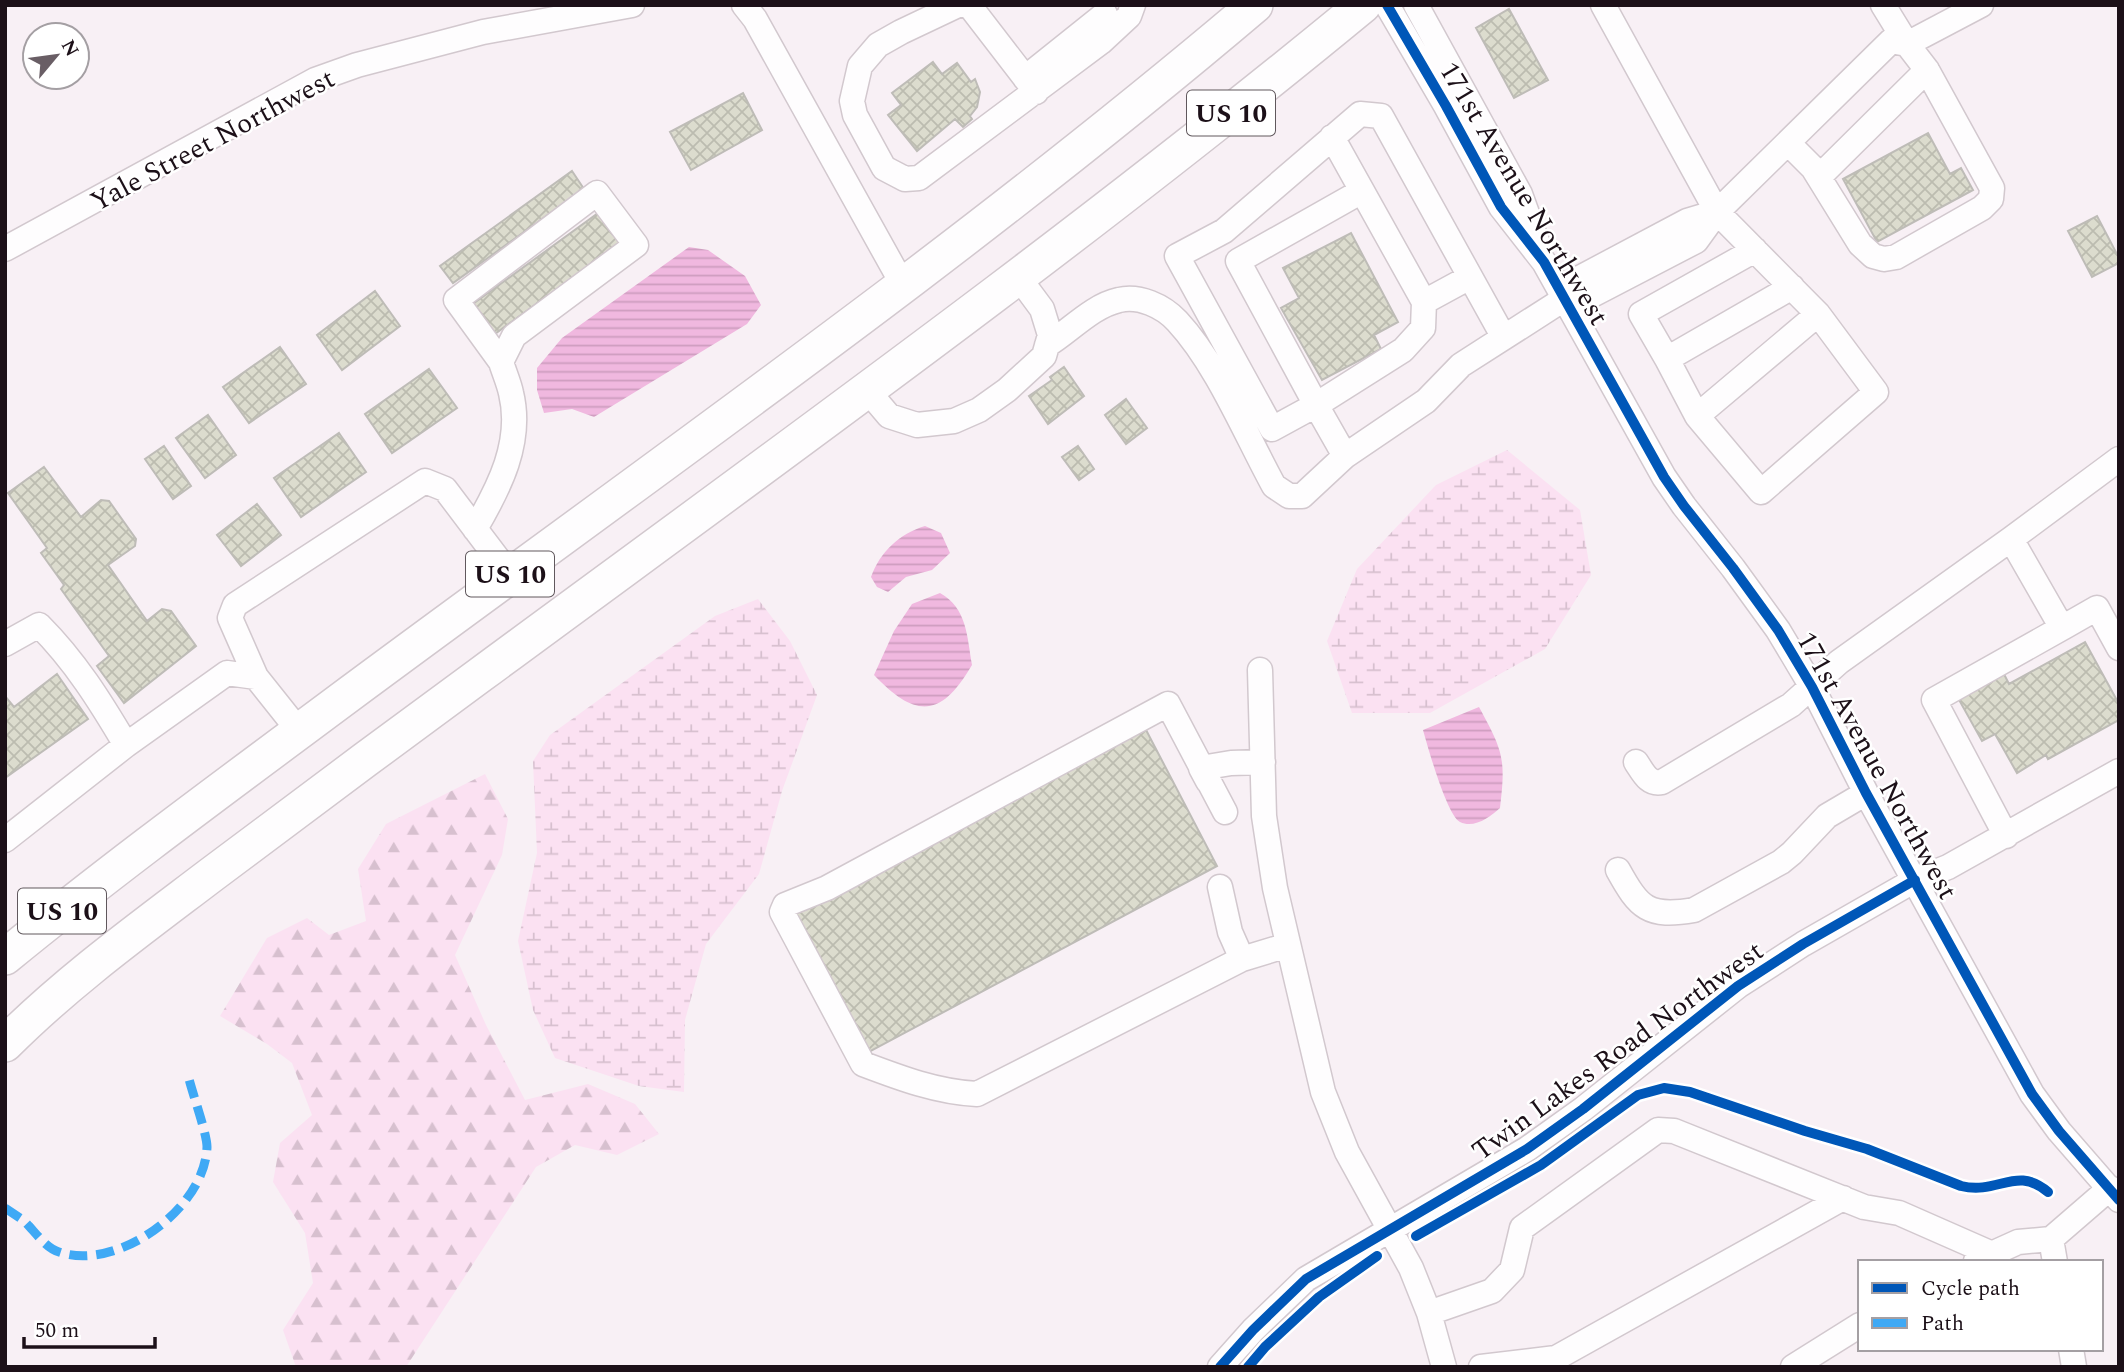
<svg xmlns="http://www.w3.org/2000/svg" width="2124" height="1372" font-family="Spectral,serif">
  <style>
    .forest { fill: url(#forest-firs) }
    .wetland { fill: url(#wetland-marsh) }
    .water { fill: url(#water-rules) }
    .building { fill: url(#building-cross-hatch); stroke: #bebcb7; stroke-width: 2 }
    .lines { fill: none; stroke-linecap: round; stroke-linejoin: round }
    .minor-casing { stroke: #d2c8ce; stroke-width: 27 }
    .highway-casing { stroke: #d2c8ce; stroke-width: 38 }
    .minor { stroke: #fefdfe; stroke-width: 24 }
    .highway { stroke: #fefdfe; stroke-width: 35 }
    .quiet { stroke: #3fa9f5; stroke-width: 9; stroke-dasharray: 18 9; stroke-linecap: butt }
    .cycleway-casing { stroke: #fff; stroke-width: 15 }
    .cycleway { stroke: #0057b8; stroke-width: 10 }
    .labels { text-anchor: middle; stroke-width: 5; stroke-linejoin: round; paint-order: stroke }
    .shield { fill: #fff; stroke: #60585d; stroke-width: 2 }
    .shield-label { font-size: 26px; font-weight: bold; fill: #1c1018 }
    .street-label { font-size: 28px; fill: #1c1018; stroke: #fff }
  </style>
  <defs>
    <pattern id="forest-firs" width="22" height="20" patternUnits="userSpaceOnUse" patternTransform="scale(1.75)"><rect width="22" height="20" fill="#fbe1f2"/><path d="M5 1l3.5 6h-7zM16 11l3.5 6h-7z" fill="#d7c0cf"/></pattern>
    <pattern id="wetland-marsh" width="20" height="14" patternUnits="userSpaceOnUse" patternTransform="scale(1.75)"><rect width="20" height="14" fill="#fbe1f2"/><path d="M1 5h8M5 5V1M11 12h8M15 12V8" fill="none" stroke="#d7c0cf"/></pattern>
    <pattern id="water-rules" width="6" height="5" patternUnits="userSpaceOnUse" patternTransform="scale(1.75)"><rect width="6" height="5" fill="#f0b8df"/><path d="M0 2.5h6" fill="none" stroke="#cd9dbf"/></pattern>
    <pattern id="building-cross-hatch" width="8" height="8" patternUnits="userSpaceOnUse" patternTransform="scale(1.75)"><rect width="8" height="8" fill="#dcdcce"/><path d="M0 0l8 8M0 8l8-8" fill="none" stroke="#bcbcb0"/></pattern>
  </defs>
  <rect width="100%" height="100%" fill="#f8f0f5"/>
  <!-- forest -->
  <path class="forest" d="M485,774L508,819L502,855L455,955L486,1025L525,1100L588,1084L635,1104L659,1134L617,1155L575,1145L536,1167L406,1367H296L283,1330L313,1283L305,1233L273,1182L280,1143L312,1115L292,1063L267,1044L220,1016L267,938L307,918L329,935L366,921L358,869L386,824Z"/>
  <!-- wetland -->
  <path class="wetland" d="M1507,450L1580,510L1591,575L1545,649L1430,713H1352L1327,641L1357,569L1436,485Z
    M758,599L790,641L817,695L782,791L759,874L706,944L685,1020L684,1092L639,1086L555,1058L533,1010L518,941L537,853L533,761L550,735L715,616Z"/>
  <!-- water -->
  <path class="water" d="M689,247L708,250L745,276L761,305L747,324L594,417L572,409L544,413L537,390V368L562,338Z
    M925,526L941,533L950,553L932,570L906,577L888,592L877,587L871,577C880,552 899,534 925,526Z
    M940,593C967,608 967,636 972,665C941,718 916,719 874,675L894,631L912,604Z
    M1479,707C1503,751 1506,758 1500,808C1490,817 1474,829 1460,822C1447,815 1428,748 1423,730Z"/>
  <!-- building -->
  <path class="building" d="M1509,9L1548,80L1514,98L1476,28Z
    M933,62L942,74L957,63L971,82L975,79L980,92L977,107L970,116L972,119L963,127L955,119L917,151L888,115L901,105L892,93Z
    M743,93L762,130L691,170L670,132Z
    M1928,133L1950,174L1961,168L1973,190L1877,242L1843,179Z
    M572,171L584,189L453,283L440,266Z
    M601,211L623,241L492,336L470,306Z
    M2097,216L2119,258V263L2092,277L2068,231Z
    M1351,233L1398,322L1374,335L1381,349L1322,380L1281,308L1299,298L1283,268Z
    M375,291L400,326L342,370L317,335Z
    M280,347L306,384L249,423L223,387Z
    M1064,367L1084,396L1048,424L1029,396L1052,380L1050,377Z
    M429,369L457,408L392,453L365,414Z
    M1126,399L1147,428L1126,444L1105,415Z
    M208,415L236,455L205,478L176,438Z
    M339,433L366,472L301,517L274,478Z
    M164,446L191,486L173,499L145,459Z
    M1078,446L1094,469L1079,480L1062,457Z
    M44,467L81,517L101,500L109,501L136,539L135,546L108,565L147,621L162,609L171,611L196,646L124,703L97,666L109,656L61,589L64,585L41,553L47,548L8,493Z
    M257,504L281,535L241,566L217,535Z
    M2085,642L2119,704V720L2048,759L2046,755L2017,773L1995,734L1982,741L1958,698L2004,674L2009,684Z
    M57,674L88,719L5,778V696L14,707Z
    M1145,728L1217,866L867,1053L793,915Z"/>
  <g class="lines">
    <defs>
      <path id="minor" d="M744,5L755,19L903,285
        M958,5L901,32L878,45L860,66L852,101L855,115L884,168L905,179L919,178L1101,42L1129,16L1133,5
        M969,5L1036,92
        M1387,5L1446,106L1501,207L1544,262L1664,477L1684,506L1733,568L1778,630L1812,687L1866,793L2032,1094L2059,1131L2119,1200
        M1416,5L1520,194L1537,241
        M1603,5L1717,212L1818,314L1876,392L1761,492L1697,416L1818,314
        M1883,5L1907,44L1981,5
        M1025,78L1105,14
        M1332,137L1424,302
        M1819,177L1927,70
        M1362,191L1238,261L1316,405L1403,350L1423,328L1424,302L1470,277
        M5,249L315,80L357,65L483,32L632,5
        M1559,289L1687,221L1717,212
        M1569,307L1696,241L1717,212L1891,41L1907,44L1927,70L1992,188L1991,199L1982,208L1896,257L1884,259L1873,256L1860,244L1813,168L1788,143
        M1047,345C1070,331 1092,306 1119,300C1139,295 1163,306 1177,321C1217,364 1245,433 1274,486L1289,496H1302L1345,456L1426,401L1461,365L1564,299
        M1667,359L1641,314L1755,250
        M867,390L889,416L917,425L954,421L979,410L1007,390L1044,356L1050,335L1042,309L1019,278
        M1697,416L1667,359L1792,287
        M1345,456L1316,405L1272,429L1177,256L1224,231L1360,114L1381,116L1503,336
        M475,529C499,488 523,442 511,393C509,383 504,372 501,362L514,336L636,245L597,193L456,300L501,362
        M2011,539L2062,628L2097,608L2119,648
        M5,644L39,625C75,661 100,701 126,745
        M1260,670L1264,816L1275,888L1323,1092L1347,1152L1411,1268L1429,1313L1444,1367
        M299,731L256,677L230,618L235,605L425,481L445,489L510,575
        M1636,762C1643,772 1648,785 1662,782L1791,705L1839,662L2011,539L2119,459
        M1208,781L1201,768L1231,763L1263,762
        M1225,812L1168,704L827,888L785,905L782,912L863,1064C900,1078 937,1092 977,1094L1242,959
        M2006,836L1934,700L2062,628
        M5,840L126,745L227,673L256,677
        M1618,870C1639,908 1648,918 1694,910L1781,862L1792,853L1827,816L1866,793
        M1220,887L1230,932L1242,959L1288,945
        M2051,1239L2055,1262
        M1976,1261L2018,1242L2051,1239L2110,1188
        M1429,1313L1492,1291L1512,1270L1522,1228L1658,1130L1674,1131L1864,1207L1899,1213L1990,1253
        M2071,1349L2074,1367
        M1220,1367L1253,1330L1306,1279L1527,1149L1583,1109L1738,986L1803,944L1915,880L1948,867L2119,771
        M1481,1367L1556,1358L1843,1198
        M1793,1367L1860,1325"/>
      <path id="highway" d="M5,957C115,867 230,783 344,698C650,471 964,252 1255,5
        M5,1044C68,981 140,929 211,875C300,808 390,741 480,675C777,456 1078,240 1363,5"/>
    </defs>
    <!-- minor casing -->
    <use href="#minor" class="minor-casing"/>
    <!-- highway casing -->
    <use href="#highway" class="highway-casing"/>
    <!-- minor -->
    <use href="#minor" class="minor"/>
    <!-- highway -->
    <use href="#highway" class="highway"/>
    <!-- quiet -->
    <path class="quiet" d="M5,1208C11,1212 17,1216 23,1220C34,1230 45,1248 59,1252C117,1272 205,1209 207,1147C207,1134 193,1095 189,1079"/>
    <defs>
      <path id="cycleway" d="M1387,5L1446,106L1501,207L1544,262L1664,477L1684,506L1733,568L1778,630L1812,687L1866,793L2032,1094L2059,1131L2119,1200
        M1416,1236L1541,1165L1638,1095L1664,1088L1690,1092L1805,1131L1867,1149L1961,1186C1999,1195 2016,1165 2048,1192
        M1220,1367L1253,1330L1306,1279L1527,1149L1583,1109L1738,986L1803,944L1915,880
        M1248,1367L1265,1347L1319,1297L1377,1256"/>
    </defs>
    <!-- cycleway casing -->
    <use href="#cycleway" class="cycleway-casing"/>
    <!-- cycleway -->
    <use href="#cycleway" class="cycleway"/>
  </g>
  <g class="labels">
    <!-- shield labels -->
    <g class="shield">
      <rect x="1187" y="90.5" width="88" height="45" rx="5"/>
      <rect x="466" y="551.5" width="88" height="45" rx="5"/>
      <rect x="18" y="888.5" width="88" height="45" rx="5"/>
    </g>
    <g class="shield-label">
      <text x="1231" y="122">US 10</text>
      <text x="510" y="583">US 10</text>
      <text x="62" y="920">US 10</text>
    </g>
    <!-- street labels -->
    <g class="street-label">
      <text transform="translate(212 139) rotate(-28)" y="10">Yale Street Northwest</text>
      <text transform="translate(1525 193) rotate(59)" y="10">171st Avenue Northwest</text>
      <text transform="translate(1878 765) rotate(61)" y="10">171st Avenue Northwest</text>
      <text transform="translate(1617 1050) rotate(-36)" y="10">Twin Lakes Road Northwest</text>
    </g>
  </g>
  <!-- border -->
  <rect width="2124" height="1372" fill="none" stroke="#1c1018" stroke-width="14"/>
  <!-- legend -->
  <rect x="1858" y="1260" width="245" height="91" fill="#ffffff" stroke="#a49fa3" stroke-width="2"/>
  <rect x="1872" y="1283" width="35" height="10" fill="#0057b8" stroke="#a49fa3" stroke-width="2"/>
  <text x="1921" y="1295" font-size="21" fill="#1c1018">Cycle path</text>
  <rect x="1872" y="1318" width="35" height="10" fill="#3fa9f5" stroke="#a49fa3" stroke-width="2"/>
  <text x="1921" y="1330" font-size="21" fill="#1c1018">Path</text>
  <!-- north arrow -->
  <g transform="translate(56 56) rotate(61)"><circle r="33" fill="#ffffff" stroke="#a49fa3" stroke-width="2"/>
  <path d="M0-5L12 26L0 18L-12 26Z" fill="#695e65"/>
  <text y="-10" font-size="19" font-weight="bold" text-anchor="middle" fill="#1c1018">N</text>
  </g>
  <!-- scale -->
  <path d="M24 1337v10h131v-10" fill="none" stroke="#1c1018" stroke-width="3.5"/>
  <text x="35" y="1337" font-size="21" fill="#1c1018" stroke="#ffffff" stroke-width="5" paint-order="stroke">50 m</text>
</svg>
